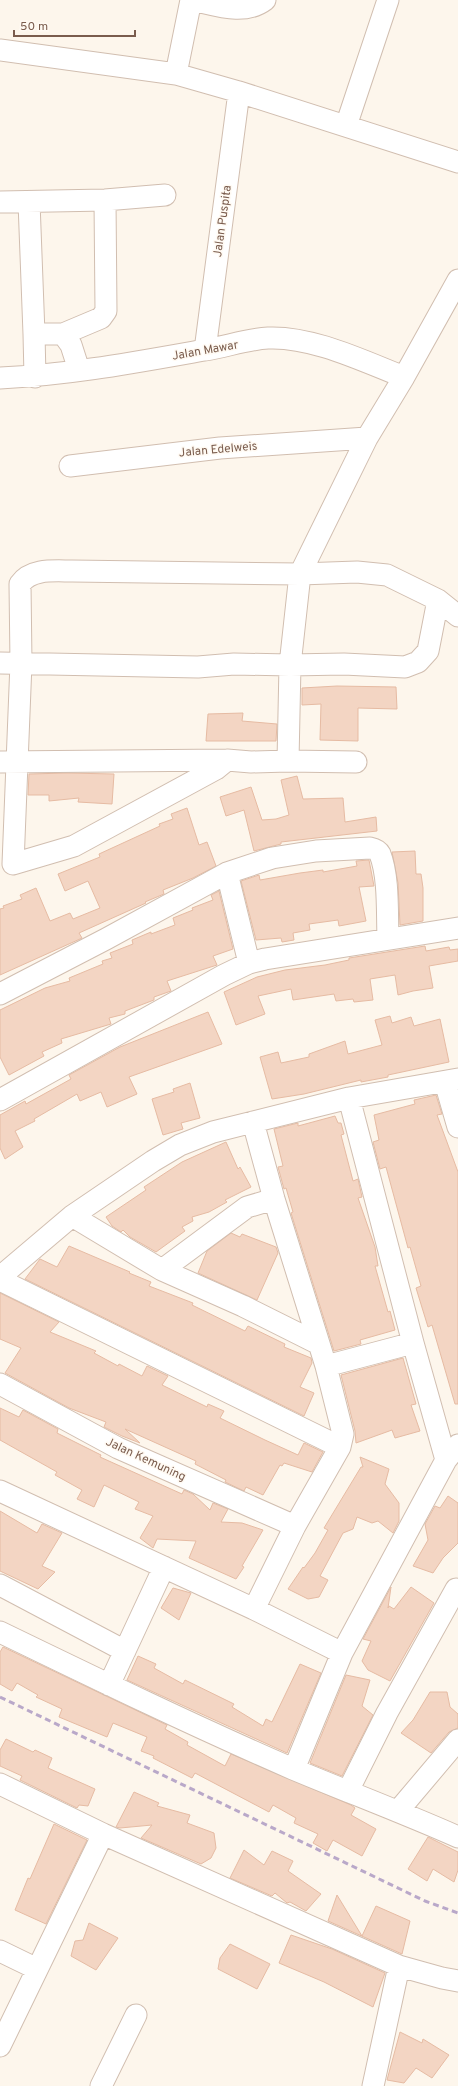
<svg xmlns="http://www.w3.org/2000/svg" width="458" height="2086" font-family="Overpass,sans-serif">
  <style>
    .building { fill: #f3d5c3; stroke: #e6bba3 }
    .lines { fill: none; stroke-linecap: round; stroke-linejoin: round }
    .minor-casing { stroke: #d1beb0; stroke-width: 23 }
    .minor { stroke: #fff; stroke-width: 21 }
    .rail { stroke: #b9a8c9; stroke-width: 3; stroke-dasharray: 6 4; stroke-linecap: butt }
    .labels { text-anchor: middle; stroke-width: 3; stroke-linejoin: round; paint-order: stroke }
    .street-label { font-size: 12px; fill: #7a5c4d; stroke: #fffaf3 }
  </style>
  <rect width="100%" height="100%" fill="#fdf6ec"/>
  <!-- building -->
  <path class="building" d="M337,686L396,687L397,709L358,708V741L320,740L321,704L302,705V688Z
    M243,713L242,721L277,724L276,741H206L208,714Z
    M67,773L114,774L112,804L78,802L79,798L49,801V795H28L29,774Z
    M297,776L303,799L343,798L345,822L376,817L377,831L281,842V844L254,851L244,810L226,816L220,797L251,787L262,820L276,819L289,815L281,780Z
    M187,808L199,845L207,842L216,866L193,878L163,890L164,894L145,902L146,903L79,933L82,938L80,939L0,975V909L4,908L3,906L22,899L20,895L36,888L50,921L70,913L73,919L100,908L88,881L65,891L58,874L100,857L99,854L160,826L159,824L173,819L171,814Z
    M415,851L416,874H421L423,888V921L400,925L398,883L392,852Z
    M369,860L374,886L359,887L366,921L339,926L338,920L309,924L310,930L293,933L294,940L282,942L281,938L256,940L241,881L259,875L260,880L300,873L323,870V872L357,866L356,861Z
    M219,891L233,949L213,956L217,965L167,981L171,991L154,997V1000L125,1011V1014L109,1018L111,1024L61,1039L62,1043L42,1052L44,1056L9,1075L0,1057V1010L45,988L70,981L69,978L103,964L102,961L112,958L110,953L133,944L132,940L151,932V934L175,925L173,918L193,910L192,908L213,900L211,895Z
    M425,946L426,951L449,947L450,950L458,949V961L429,966L433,988L413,991L398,995L395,975L370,979L373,1000L354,1002L353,999L336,1001L334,994L293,1000L291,989L258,996L265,1014L236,1025L224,992L257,977L285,970L325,965L349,960V958Z
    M208,1012L222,1044L129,1077L137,1094L107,1107L101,1092L80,1101L77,1094L34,1119L35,1121L15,1131L23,1147L5,1159L0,1148V1115L25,1101L26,1104L71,1079L69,1075L120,1047Z
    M390,1016L392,1023L411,1017L414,1026L440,1019L449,1062L388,1075V1077L361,1082V1080L304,1094L272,1099L260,1057L278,1052L281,1063L309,1057V1054L345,1041L348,1054L382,1045L375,1020Z
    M190,1083L200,1118L181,1123L183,1129L163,1135L152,1099L174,1092L173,1089Z
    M436,1095L442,1114L437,1115L458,1172V1404H455L432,1325L428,1327L416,1288L421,1286L410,1247L408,1248L386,1167L380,1169L373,1142L379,1140L374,1115L415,1104L414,1100Z
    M335,1116L338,1123H341L344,1134L341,1135L353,1181L358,1179L362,1197L358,1198L375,1247L378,1266H375L388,1312L390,1311L395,1330L360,1340L361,1344L334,1351L291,1213L293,1212L286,1188L284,1189L278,1167L283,1166L274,1129L298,1123V1126Z
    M226,1142L238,1169L240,1167L251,1187L225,1200L227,1202L209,1212L192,1217L193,1221L182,1227L185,1231L156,1252L130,1237L123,1230L121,1232L112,1226L106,1217L146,1190L144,1187L182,1162Z
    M231,1233L240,1237L242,1234L276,1247L278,1253L257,1300L198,1273L207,1251Z
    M69,1246L130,1272L129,1273L151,1282L149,1286L193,1303L192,1305L245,1331L248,1326L285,1344L284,1347L311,1358L312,1363L300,1387L314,1393L304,1416L25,1279L40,1259L57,1267Z
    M0,1293L59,1322L50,1332L96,1351L94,1353L118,1366L119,1364L142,1376L147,1366L168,1376L162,1385L207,1407L208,1404L224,1411L220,1418L265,1440L298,1455L304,1443L323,1452L312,1472L284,1463L282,1466L280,1465L263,1495L246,1487L244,1491L225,1482L226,1480L195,1464L196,1461L125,1429L140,1443L122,1436L104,1427L106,1422L69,1408L5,1373L21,1348L0,1339Z
    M403,1358L416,1404L411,1405L420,1431L395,1438L392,1430L356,1443L355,1431L341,1375Z
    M0,1408L19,1417L23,1410L58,1429L57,1433L101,1455L100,1457L182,1494L184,1490L193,1494L210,1510L213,1503L228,1509L221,1522L242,1523L263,1530L242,1566L244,1567L236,1579L189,1558L196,1541L157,1539L153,1548L140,1538L153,1516L135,1509L139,1502L104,1485L94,1507L77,1499L82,1490L55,1475L57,1472L0,1440Z
    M360,1457L389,1469L385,1484L399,1503V1521L393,1533L378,1521L372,1523L357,1517L353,1529L343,1533L320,1576L328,1580L319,1597L308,1599L288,1589L303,1567L304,1568L315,1553L328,1530L324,1528L361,1467H363Z
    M448,1496L458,1503V1543L443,1558L433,1573L413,1566L428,1540L425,1524L435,1506L440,1508Z
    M0,1511L37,1533L42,1524L62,1533L42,1566L55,1572L38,1589L0,1571Z
    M391,1587L388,1608L389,1606L394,1609L411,1587L434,1603L390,1681L368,1670L362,1661L371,1641L363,1639Z
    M173,1588L191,1593L179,1620L161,1608Z
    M3,1647L167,1725L165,1729L188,1742L187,1745L225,1766L231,1754L351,1805L355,1808L351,1815L376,1829L362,1856L333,1840L327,1851L313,1843L318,1834L294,1823L296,1818L273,1805L269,1812L195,1773L192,1778L153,1758L154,1756L141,1751L147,1737L113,1723L107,1737L59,1717L62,1709L36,1697L38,1695L17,1683L12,1691L0,1684V1652Z
    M138,1656L156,1664L154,1668L183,1684L185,1680L234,1704L232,1707L263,1726L266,1719L272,1722L300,1664L321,1673L287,1753L127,1680Z
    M346,1675L370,1680L362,1706L373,1715L342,1776L310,1763Z
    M430,1692H447L450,1707L458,1714V1728L449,1732L431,1753L401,1733L413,1720Z
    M6,1739L33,1752L35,1750L52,1758L48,1768L95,1789L88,1806L79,1805L77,1808L20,1780L22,1776L0,1766V1750Z
    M134,1792L159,1803L157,1806L190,1815L187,1823L214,1833L216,1848L211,1858L201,1864L141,1838L152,1825L120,1828L116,1827Z
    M54,1824L87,1840L46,1924L15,1910L28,1878L30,1879Z
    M428,1837L458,1852V1870L454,1882L433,1869L427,1881L408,1869Z
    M244,1850L264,1865L272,1851L293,1861L288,1871L321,1894L306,1911L290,1902L287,1903L275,1893L272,1896L230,1878Z
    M337,1895L362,1936L376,1906L410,1921L402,1954L328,1921Z
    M89,1923L118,1938L96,1970L71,1956L75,1941L83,1940Z
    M291,1935L332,1949L385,1973L373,2007L324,1982L279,1963Z
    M230,1944L270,1964L257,1989L218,1969L220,1958Z
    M400,2032L422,2043L423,2039L449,2055L432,2078L416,2068L404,2083L387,2080Z"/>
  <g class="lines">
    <defs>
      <path id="minor" d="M192,0C216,5 244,16 265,0
        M0,50L176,74L239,92L458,162
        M176,74L191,0
        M346,126L388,0
        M0,202L105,200L165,195
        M29,202L34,334H63L71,345L79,370
        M458,280L404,377L367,438L300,574L290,665L288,761L251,762L227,760L216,769L74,846L13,864L21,663L20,584C31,568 55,571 72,571L300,574L357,572L387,575L438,600L458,616
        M34,334L35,377
        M63,334L101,318L106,311L105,200
        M205,350L239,92
        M0,378C69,375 137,362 205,350C225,347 248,339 268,338C312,336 363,361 404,377
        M70,466L220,448L367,438
        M0,663L198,667L234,664L290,665L344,664L405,667L418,662L428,651L438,600
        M288,761L356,762
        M0,762L227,760
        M227,873L249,963
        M0,994L106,939L227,873L272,858L316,851L370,848C375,849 378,850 380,854C389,877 387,913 388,938
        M445,1082L458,1127
        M349,1098L413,1343L446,1460
        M0,1100L224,975L249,963L265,959L458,928
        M253,1122L274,1199L326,1366L343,1434L340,1447L295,1526L254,1609
        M72,1216L162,1270L243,1306L319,1344
        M162,1270L247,1207L274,1199
        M0,1277L72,1216L153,1161L180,1145L213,1132L349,1098L458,1079
        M0,1280L340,1447
        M326,1366L413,1343
        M0,1384L118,1448L295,1526
        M0,1491L254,1609L342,1653
        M0,1585L125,1651
        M0,1632C97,1679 194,1726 293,1769C348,1792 404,1813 458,1837
        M109,1685L164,1567
        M294,1769L342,1653L446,1460L458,1445
        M0,1784L103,1834L399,1966L442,1978L458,1981
        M348,1791L387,1713L456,1589
        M398,1811L458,1740
        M0,1951L37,1969
        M0,2046L103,1834
        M101,2086L136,2015
        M373,2086L399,1966"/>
    </defs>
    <!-- minor casing -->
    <use href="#minor" class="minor-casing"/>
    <!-- minor -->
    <use href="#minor" class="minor"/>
    <!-- rail -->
    <path class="rail" d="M0,1697L425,1901L458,1913"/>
  </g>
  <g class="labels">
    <!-- street labels -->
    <g class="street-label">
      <text transform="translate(222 221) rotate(-82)" y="4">Jalan Puspita</text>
      <text transform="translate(205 350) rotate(-10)" y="4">Jalan Mawar</text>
      <text transform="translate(218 449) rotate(-5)" y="4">Jalan Edelweis</text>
      <text transform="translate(146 1459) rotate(25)" y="4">Jalan Kemuning</text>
    </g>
  </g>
  <!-- scale -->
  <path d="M14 30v6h121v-6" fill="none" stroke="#7a5c4d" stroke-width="2"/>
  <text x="20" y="30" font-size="12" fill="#7a5c4d" stroke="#fffaf3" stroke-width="3" paint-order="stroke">50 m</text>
</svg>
